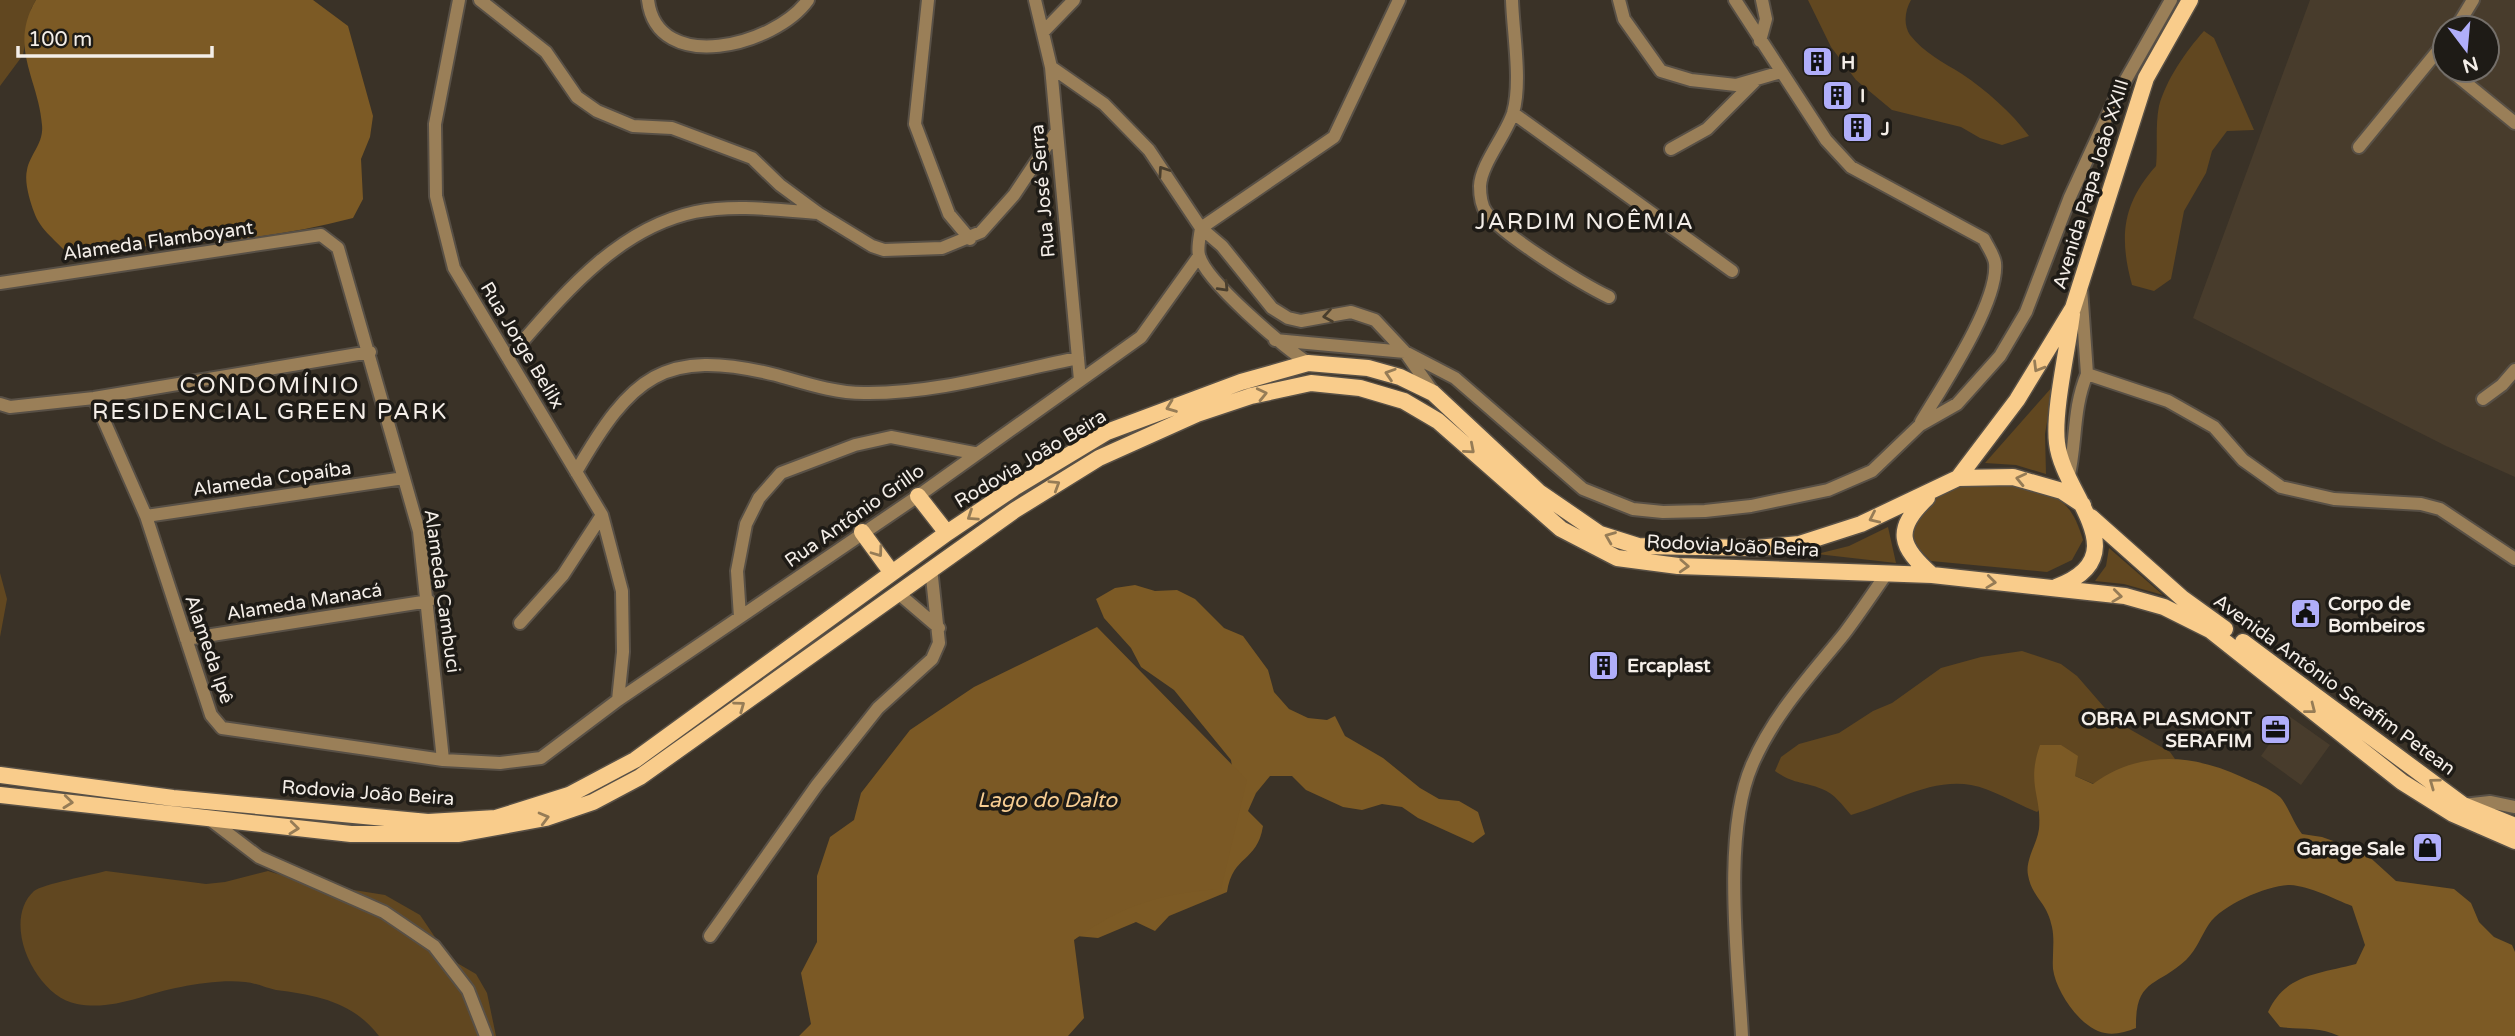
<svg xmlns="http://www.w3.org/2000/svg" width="2515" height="1036" font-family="'Varela Round',sans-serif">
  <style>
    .built { fill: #483c2c; fill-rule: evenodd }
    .green { fill: #614720 }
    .forest { fill: #7c5a25 }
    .water { fill: #7b5925 }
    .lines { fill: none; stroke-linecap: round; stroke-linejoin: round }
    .minor-casing { stroke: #585046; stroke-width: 16 }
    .major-casing { stroke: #585046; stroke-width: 19 }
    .minor { stroke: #9a7f58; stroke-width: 12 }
    .major { stroke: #f9cc8b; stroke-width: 16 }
    .oneway { stroke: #493e2d }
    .oneway2 { stroke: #967c56 }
    .labels { text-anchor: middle; stroke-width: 7; stroke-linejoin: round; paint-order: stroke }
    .poi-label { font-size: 19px; font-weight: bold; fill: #f4eee8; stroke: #1e1b16; text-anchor: start }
    .street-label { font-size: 19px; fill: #f4eee8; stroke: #1e1b16 }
    .water-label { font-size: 21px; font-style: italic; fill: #f7cd92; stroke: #1e1b16 }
    .quarter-label { font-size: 23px; letter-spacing: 2px; fill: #f4eee8; stroke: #1e1b16 }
  </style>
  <rect width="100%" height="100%" fill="#3a3227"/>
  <!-- built -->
  <path class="built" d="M2310,0H2515V477L2446,446L2193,318ZM2445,28H2487V70H2445Z
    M2289,716L2330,745L2301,785L2261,756Z"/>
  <!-- green -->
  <path class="green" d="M0,0H36L31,9L23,55L0,86Z
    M1808,0H1911C1905,10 1903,25 1910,35C1924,53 1943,62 1962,74C1986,90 2012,113 2029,136L2002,145L1980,138L1961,127L1892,110L1856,80L1831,47Z
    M2204,31L2214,38L2254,130L2227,131L2212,151L2206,173L2184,211L2171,279L2154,291L2132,285C2119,237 2122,204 2156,166C2158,147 2155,126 2159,106C2166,80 2186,51 2204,31Z
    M2053,386L2045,434L2046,474L2016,465L1985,463Z
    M2015,481C2055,496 2070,496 2083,540L2072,560L2047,572L1931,561L1914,544L1908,524L1936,492L1971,482Z
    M1888,527L1896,563L1817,554L1849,546Z
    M2109,548L2163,595L2124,584L2095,581L2106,566Z
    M0,573L7,599L0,637Z
    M2022,651L2061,664L2077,676L2117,722L2170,752L2175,759L2094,784L2075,776L2037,812C2016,804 1993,789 1971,785C1929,778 1889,805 1851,815C1843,806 1834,793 1822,789C1803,781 1795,785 1775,771L1781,757L1799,744L1839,733L1873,711L1892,703L1941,668L1981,657Z
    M106,871L206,884L225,882L268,871L304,882L385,895L420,915L443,949L457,963L476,974L487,993L496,1036H379C353,1002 317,995 276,990C266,988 256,983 245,982C226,980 200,983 181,987C146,993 114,1011 77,1004C36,997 0,922 34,891C43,884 92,875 106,871Z"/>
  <!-- forest -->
  <path class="forest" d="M36,0H313L348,26L373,116L370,137L361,159L363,199L353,218C288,235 222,243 155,245C144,245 134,251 124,251C101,252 93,252 71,258C60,243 40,231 34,212C30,201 24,182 27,170C30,154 44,143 42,125C39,80 8,47 36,0Z
    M1135,585L1155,591L1177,590L1195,599L1224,628L1243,636L1268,670L1274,692L1289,709L1308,718L1327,720L1335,716L1345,736L1383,758L1420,788L1439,799L1459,801L1478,812L1485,834L1473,843L1418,818L1402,807L1382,804L1362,810L1343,807L1306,790L1292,776H1270L1256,793L1248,811L1263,826C1257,863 1233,854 1227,892L1169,916L1155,931L1136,922L1098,938L1076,936L1234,780L1231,760L1174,690L1141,667L1131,648L1104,618L1096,599L1115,588Z
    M2040,745H2061L2078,756L2075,776L2093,784C2139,750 2193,754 2242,777C2255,783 2269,788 2280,797C2287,804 2294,824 2302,834L2322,837L2364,852L2396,881L2454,889L2471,903L2479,922L2494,937L2512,945L2515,952V1036H2339C2319,1026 2302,1030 2280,1027L2268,1012C2285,974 2319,974 2356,964L2365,945L2352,906C2334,899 2310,886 2290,885C2268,885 2222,905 2209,924C2201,936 2197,949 2186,960C2157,987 2135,978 2136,1028C2126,1032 2115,1035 2105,1033C2081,1029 2056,992 2053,969C2052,955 2055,941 2052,927C2047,901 2032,898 2028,875C2025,860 2037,844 2039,829C2042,795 2026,785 2040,745Z"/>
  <!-- water -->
  <path class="water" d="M1097,627L1247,780L1221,889C1162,893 1122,905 1074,940L1084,1018L1068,1036H799L811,1024L801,973L817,942V876L830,837L854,820L861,793L910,730L974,687Z"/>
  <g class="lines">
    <defs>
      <path id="minor" d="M459,0L435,124L436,196L454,268L602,515L622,591L623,652L618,700
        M480,0L546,52L577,97L597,111L633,126L672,128L752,158L780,185L818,213L872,246L884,250L942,248L981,232L1014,195L1056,132
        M648,0C657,76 775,46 808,0
        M928,0L915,124L949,214L970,239
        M1035,0L1051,67L1080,380
        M1512,0C1513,33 1522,82 1513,113C1506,135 1481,164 1480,186C1480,194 1481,205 1486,212C1502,235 1582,284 1609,297
        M1619,0L1624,19L1661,71L1691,80L1736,85L1781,72
        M1735,0L1826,140L1851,167L1984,239C1987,246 1994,255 1995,263C1999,302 1942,387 1921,422
        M2456,28L2473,0
        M1044,31L1074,0
        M1760,41L1766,19L1762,0
        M1051,67L1104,104L1149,150L1201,228L1222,246L1272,308L1288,318L1301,321L1351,312L1375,320L1405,352L1433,392
        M2450,70L2515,123
        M1513,113L1732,271
        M2359,147L2445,42
        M1671,149L1707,129L1755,81
        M1201,228L1334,137L1399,0
        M1201,228C1200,236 1197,248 1199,255C1205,281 1284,347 1308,363
        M0,283L321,235L338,248L419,531L443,760
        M2081,288L2087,374L2168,401L2214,427L2243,460L2281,487L2334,499L2421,504L2440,509L2515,559
        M1275,340L1405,352L1455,378L1583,489L1633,509L1663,512L1705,511L1751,506L1828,490L1872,471L1920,425L1957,404L2000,356L2026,312L2070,197L2116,97L2171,0
        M508,358C559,300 614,229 695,212C735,204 777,210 818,213
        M94,398L146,516L211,715L222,728L443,760L500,763L541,758L618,700L918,496L1141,337L1199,256
        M2483,399L2502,385L2515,370
        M0,404L10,407L94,398L370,352
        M576,472C631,377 663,347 776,375C805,383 834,393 864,393C935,394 1008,372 1078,358
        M2068,479C2077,442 2072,410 2087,374
        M146,516L404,478
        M898,593L939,628
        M740,617L737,571L746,524L759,498L781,473L855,445L891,437L974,453
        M520,623L563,575L602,515
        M186,639L429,601
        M2463,805L2490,802L2515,807
        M208,818L259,857L384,912L434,946L468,990L486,1036
        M710,936L817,785L878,708L932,659L939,643L931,568
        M1742,1036C1738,960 1722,834 1752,765C1774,714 1810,676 1844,634C1859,614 1873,593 1887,573"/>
      <path id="major" d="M1958,478L2017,400L2073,308L2146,78L2190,0
        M918,496L947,533
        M1927,498C1893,530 1900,547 1932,575
        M2091,517L2182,598L2225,629
        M862,532L892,573
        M2056,587C2140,556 2063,496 2057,443C2053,411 2068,348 2072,314
        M2243,642L2463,805L2515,826
        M0,775L173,798L428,822L496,818L569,795L635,760L947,533L1014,488L1107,432L1241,382L1308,363L1368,368L1400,377L1433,393L1539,492L1600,534L1638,546L1757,548L1799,544L1861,524L1958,478L2013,477L2062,491L2083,505
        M0,795L351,834H459L546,818L593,802L640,777L1015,510L1099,458L1197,414L1251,396L1311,383L1360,388L1404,401L1438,421L1561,529L1617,558L1678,566L1932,575L2125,596L2164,607L2210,630L2402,782L2453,814L2515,841"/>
    </defs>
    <!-- minor casing -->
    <use href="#minor" class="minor-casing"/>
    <!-- major casing -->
    <use href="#major" class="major-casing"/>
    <!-- minor -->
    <use href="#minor" class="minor"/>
    <!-- major -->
    <use href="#major" class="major"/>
  </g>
  <!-- one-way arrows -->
  <defs><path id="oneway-chevron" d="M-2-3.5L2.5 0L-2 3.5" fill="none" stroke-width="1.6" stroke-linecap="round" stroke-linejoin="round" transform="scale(1.75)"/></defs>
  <g class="oneway">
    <use href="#oneway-chevron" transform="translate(1163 171) rotate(-124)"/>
    <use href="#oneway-chevron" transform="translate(1224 287) rotate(47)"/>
    <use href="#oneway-chevron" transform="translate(1328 316) rotate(171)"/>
  </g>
  <g class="oneway2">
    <use href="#oneway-chevron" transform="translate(2038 367) rotate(121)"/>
    <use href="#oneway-chevron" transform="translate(1390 374) rotate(-162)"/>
    <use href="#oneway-chevron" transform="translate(1262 394) rotate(-13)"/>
    <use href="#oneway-chevron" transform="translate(1171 407) rotate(159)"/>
    <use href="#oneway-chevron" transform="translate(1470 449) rotate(41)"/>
    <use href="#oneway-chevron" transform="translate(2021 479) rotate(-167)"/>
    <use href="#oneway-chevron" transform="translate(1055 485) rotate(-32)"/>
    <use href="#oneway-chevron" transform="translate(972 516) rotate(146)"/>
    <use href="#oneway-chevron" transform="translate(1874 518) rotate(155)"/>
    <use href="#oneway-chevron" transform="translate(1610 537) rotate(-158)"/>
    <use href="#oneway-chevron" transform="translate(878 552) rotate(54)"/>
    <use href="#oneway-chevron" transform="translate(1684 566) rotate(3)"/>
    <use href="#oneway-chevron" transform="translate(1991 582) rotate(7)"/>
    <use href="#oneway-chevron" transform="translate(2117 596) rotate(7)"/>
    <use href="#oneway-chevron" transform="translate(740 706) rotate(-36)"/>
    <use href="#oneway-chevron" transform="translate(2311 709) rotate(38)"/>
    <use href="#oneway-chevron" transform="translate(2434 783) rotate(-144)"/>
    <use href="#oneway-chevron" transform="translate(68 802) rotate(6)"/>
    <use href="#oneway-chevron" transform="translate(544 818) rotate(-15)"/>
    <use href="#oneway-chevron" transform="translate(294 828) rotate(6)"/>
  </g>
  <!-- icons -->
  <defs>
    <symbol id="building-square" viewBox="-11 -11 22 22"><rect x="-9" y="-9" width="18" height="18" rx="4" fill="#b0aefa" stroke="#1e1b16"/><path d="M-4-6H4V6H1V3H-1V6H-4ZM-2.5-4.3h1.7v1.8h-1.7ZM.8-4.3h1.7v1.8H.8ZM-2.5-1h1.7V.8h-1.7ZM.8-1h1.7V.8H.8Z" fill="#111"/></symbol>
    <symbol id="civic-square" viewBox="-11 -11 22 22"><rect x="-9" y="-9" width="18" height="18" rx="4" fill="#b0aefa" stroke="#1e1b16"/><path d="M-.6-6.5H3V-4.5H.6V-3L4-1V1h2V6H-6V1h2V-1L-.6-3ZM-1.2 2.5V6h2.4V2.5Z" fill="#111"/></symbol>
    <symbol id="office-square" viewBox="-11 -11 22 22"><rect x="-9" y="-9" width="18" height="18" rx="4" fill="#b0aefa" stroke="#1e1b16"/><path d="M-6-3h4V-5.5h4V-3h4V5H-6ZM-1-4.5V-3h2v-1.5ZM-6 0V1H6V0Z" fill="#111"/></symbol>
    <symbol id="shop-square" viewBox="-11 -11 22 22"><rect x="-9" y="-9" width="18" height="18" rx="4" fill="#b0aefa" stroke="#1e1b16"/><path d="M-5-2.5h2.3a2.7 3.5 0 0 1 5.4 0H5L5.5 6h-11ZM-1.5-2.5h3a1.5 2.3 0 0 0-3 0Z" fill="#111"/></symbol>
  </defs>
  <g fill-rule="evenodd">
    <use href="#building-square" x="1800" y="44" width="35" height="35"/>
    <use href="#building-square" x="1820" y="78" width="35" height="35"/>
    <use href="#building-square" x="1840" y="110" width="35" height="35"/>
    <use href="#civic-square" x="2288" y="596" width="35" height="35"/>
    <use href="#building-square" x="1586" y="648" width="35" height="35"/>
    <use href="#office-square" x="2258" y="712" width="35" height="35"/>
    <use href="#shop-square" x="2410" y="830" width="35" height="35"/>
  </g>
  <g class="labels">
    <!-- poi labels -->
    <g class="poi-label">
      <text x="1841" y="69">H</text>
      <text x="1860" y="102">I</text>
      <text x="1881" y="135">J</text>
      <text x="2328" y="610">Corpo de<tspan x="2328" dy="22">Bombeiros</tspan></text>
      <text x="1627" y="672">Ercaplast</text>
      <text x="2252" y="725" text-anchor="end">OBRA PLASMONT<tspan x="2252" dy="22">SERAFIM</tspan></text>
      <text x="2405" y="855" text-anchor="end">Garage Sale</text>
    </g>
    <!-- street labels -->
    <g class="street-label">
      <text transform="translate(2090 184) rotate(-73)" y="7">Avenida Papa João XXIII</text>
      <text transform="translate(1042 191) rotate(-95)" y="7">Rua José Serra</text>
      <text transform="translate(158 240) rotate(-8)" y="7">Alameda Flamboyant</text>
      <text transform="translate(523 345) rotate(59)" y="7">Rua Jorge Belilx</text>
      <text transform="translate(1030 458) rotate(-31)" y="7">Rodovia João Beira</text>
      <text transform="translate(272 478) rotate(-8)" y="7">Alameda Copaíba</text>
      <text transform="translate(854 515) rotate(-35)" y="7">Rua Antônio Grillo</text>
      <text transform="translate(1733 545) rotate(3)" y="7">Rodovia João Beira</text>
      <text transform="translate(443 591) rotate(82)" y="7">Alameda Cambuci</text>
      <text transform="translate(304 601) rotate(-9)" y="7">Alameda Manacá</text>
      <text transform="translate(210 649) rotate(71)" y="7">Alameda Ipê</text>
      <text transform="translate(2335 684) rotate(36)" y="7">Avenida Antônio Serafim Petean</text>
      <text transform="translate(368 792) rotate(4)" y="7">Rodovia João Beira</text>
    </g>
    <!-- water labels -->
    <g class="water-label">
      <text x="1047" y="807">Lago do Dalto</text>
    </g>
    <!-- quarter labels -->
    <g class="quarter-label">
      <text x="1585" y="229">JARDIM NOÊMIA</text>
      <text x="270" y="393">CONDOMÍNIO<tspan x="270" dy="26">RESIDENCIAL GREEN PARK</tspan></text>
    </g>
  </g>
  <!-- north arrow -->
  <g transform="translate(2466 49) rotate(164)"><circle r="33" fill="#1e1b16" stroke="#746f6a" stroke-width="2"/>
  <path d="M0-5L12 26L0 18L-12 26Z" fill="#b0aefa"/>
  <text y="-10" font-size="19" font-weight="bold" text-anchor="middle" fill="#f4eee8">N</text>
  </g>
  <!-- scale -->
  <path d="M18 46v10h194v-10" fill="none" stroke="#f4eee8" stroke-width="3.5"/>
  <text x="28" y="46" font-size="21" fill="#f4eee8" stroke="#1e1b16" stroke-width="5" paint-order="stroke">100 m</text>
</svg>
